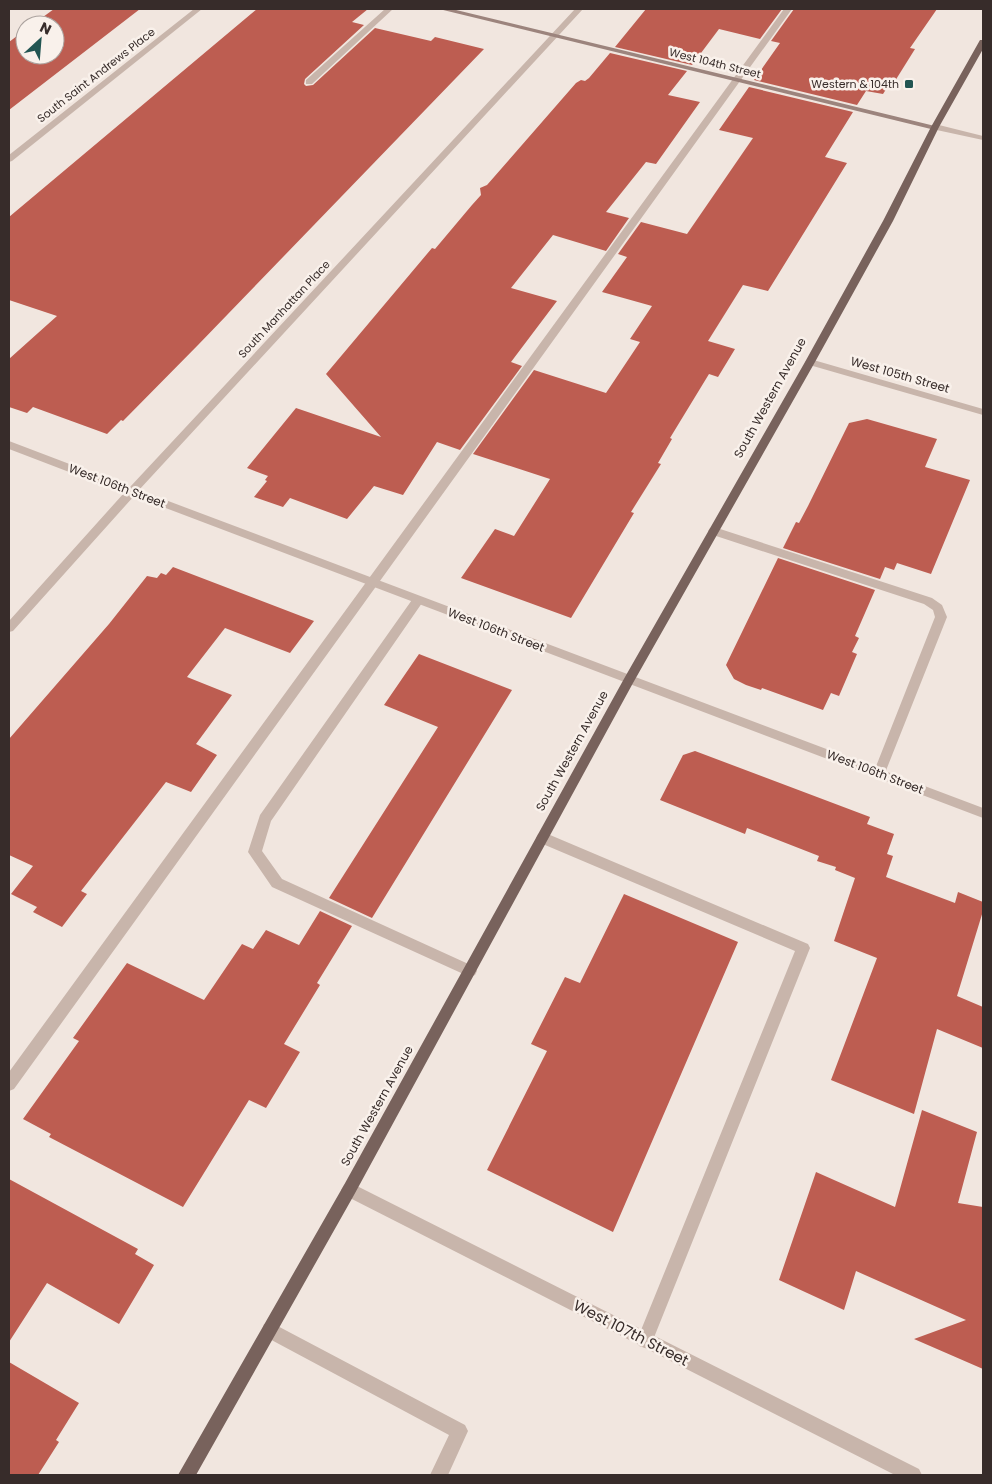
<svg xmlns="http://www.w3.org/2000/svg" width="992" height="1484" font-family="Poppins,sans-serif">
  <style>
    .building { fill: #bd5d51 }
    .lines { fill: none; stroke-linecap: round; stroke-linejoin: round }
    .lane { fill: #c8b5ab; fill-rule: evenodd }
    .street { fill: #c8b5ab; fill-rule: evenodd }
    .secondary { fill: #9c847d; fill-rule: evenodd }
    .primary { fill: #78625c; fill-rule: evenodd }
    .poi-dot { fill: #225552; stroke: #f9f1eb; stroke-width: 2 }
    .labels { text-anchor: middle; stroke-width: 5; stroke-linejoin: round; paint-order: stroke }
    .far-street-label { font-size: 11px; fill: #372c2a; stroke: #f9f1eb }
    .far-poi-label { font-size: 11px; fill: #372c2a; stroke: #f9f1eb; text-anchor: end }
    .street-label { font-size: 12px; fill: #372c2a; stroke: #f9f1eb }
    .near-street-label { font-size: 15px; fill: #372c2a; stroke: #f9f1eb }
  </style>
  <rect width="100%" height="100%" fill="#f1e6df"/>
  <!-- building -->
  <path class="building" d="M54,9H140L9,110V42L25,30V55H55V25H32Z
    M257,9H368L352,22L364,25L305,79L304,84L306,86L313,85L375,28L431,41L435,37L484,49L198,345L123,421L121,420L107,434L33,407L27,413L9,407V359L57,316L9,300V217Z
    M646,9H782L760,39L719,29L692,65L615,47Z
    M794,9H937L910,48L915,49L895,81L892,80L883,94L866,91L857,105L754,80L780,43L771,41Z
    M610,53L687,71L668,95L700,102L656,164L646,162L606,212L629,218L606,251L553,235L511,288L557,301L511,362L522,366L460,450L437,442L403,495L374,486L347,519L290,498L283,507L254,497L267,481L265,480L268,476L247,468L296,408L381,437L326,374L432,248L435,249L472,205L481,195L480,188L487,185L576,83L581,80L585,81L589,78Z
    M749,87L853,112L825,157L847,163L768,291L743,285L708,341L735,349L718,377L709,374L670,438L672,439L658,463L661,464L631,512L634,513L571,618L461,578L495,529L514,536L550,479L473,454L534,370L606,393L640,342L630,339L652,306L602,292L627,257L618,254L641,222L687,234L753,138L719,130Z
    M867,419L937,439L925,467L970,480L931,574L897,563L894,570L885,567L880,579L783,548L796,522L799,523L808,506L849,423Z
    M778,558L875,590L855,636L859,638L852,652L857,654L839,696L831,693L823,710L762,688L761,690L746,685L734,679L726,665Z
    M173,567L314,621L290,653L225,628L187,677L232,695L196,744L217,755L191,792L166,782L81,891L87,894L62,927L33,912L37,907L11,894L33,866L9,855V739L109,624L147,576L157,578L161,573L166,575Z
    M419,654L512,690L372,918L329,898L438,727L384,705Z
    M695,751L870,817L867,824L894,834L887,854L893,856L886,877L955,903L958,892L983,902V911L957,996L983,1007V1048L937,1029L914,1114L831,1080L877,958L834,941L855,878L835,870L836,867L817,861L819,856L747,828L745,834L660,800L683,755Z
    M624,894L738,942L613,1232L487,1170L547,1051L531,1044L565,977L580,983Z
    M320,911L352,926L317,983L320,985L284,1044L300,1052L266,1108L249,1100L183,1207L49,1137L51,1134L23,1119L79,1041L73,1038L127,963L204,1000L242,944L253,949L266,930L299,945Z
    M922,1110L977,1132L958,1203L983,1207V1369L914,1339L966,1320L856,1271L844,1310L779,1280L816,1172L895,1207Z
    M9,1179L138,1249L135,1254L154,1265L119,1324L47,1283L9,1342Z
    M9,1362L79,1403L56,1440L59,1442L38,1475H9Z"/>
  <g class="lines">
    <!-- lane -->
    <path class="lane" d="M385,9H393L312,84H306V80Z
      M784,9H792L14,1089L9,1091V1072Z
      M714,527L932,598L942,605L947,617L883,778L879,779L875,778L873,774L935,617L933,610L924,604L710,534L708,531L710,528Z
      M418,596L424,600L422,603L271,821L262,851L282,879L475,967L477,971L475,975L470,977L272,887L248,852L260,815L414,597Z
      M543,832L808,944L810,948L653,1340L651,1346L645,1348L639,1346L637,1340L795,951L538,842L536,838L538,834Z
      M270,1322L465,1425L468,1431L448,1475H430L449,1435L264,1336L262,1330L264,1324Z"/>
    <!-- street -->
    <path class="street" d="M194,9H202L12,161L9,162V155Z
      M575,9H583L139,490L983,808V818L134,496L13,631L9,632V621L124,493L9,449V441L130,487Z
      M935,124L983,136V140L932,129V125Z
      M810,359L983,409V415L806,364L805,362Z
      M349,1182L919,1469L922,1475H895L344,1195L341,1190L344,1185Z"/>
    <!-- secondary -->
    <path class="secondary" d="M439,9H452L939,127L935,130Z"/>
    <!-- primary -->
    <path class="primary" d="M980,40H983V49L939,127L893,221L815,362L633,683L354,1195L196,1475H178L344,1185L625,677L805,362L883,221L931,127Z"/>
  </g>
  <!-- markers -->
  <rect class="poi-dot" x="904" y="79" width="10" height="10" rx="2.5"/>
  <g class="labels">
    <!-- far-street labels -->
    <g class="far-street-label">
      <text transform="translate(715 63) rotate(14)" y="4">West 104th Street</text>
      <text transform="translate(96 75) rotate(-38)" y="4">South Saint Andrews Place</text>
      <text transform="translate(284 309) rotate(-47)" y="4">South Manhattan Place</text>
    </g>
    <!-- far-poi labels -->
    <g class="far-poi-label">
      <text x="899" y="88">Western &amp; 104th</text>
    </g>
    <!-- street labels -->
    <g class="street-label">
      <text transform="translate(900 375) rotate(16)" y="4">West 105th Street</text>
      <text transform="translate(770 398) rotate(-61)" y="4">South Western Avenue</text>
      <text transform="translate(117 486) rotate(21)" y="4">West 106th Street</text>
      <text transform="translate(496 630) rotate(21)" y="4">West 106th Street</text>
      <text transform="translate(572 751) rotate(-61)" y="4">South Western Avenue</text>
      <text transform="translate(875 772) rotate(21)" y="4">West 106th Street</text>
      <text transform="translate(377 1106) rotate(-61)" y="4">South Western Avenue</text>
    </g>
    <!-- near-street labels -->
    <g class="near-street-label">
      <text transform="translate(631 1333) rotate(27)" y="5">West 107th Street</text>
    </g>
  </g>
  <!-- border -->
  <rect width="992" height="1484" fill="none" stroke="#372c2a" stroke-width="20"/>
  <!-- north arrow -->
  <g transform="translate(40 40) rotate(26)"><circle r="24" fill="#f9f1eb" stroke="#aba29e"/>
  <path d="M0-4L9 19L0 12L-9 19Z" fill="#225552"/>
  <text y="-8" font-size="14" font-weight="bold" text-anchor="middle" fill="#372c2a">N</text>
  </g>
</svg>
